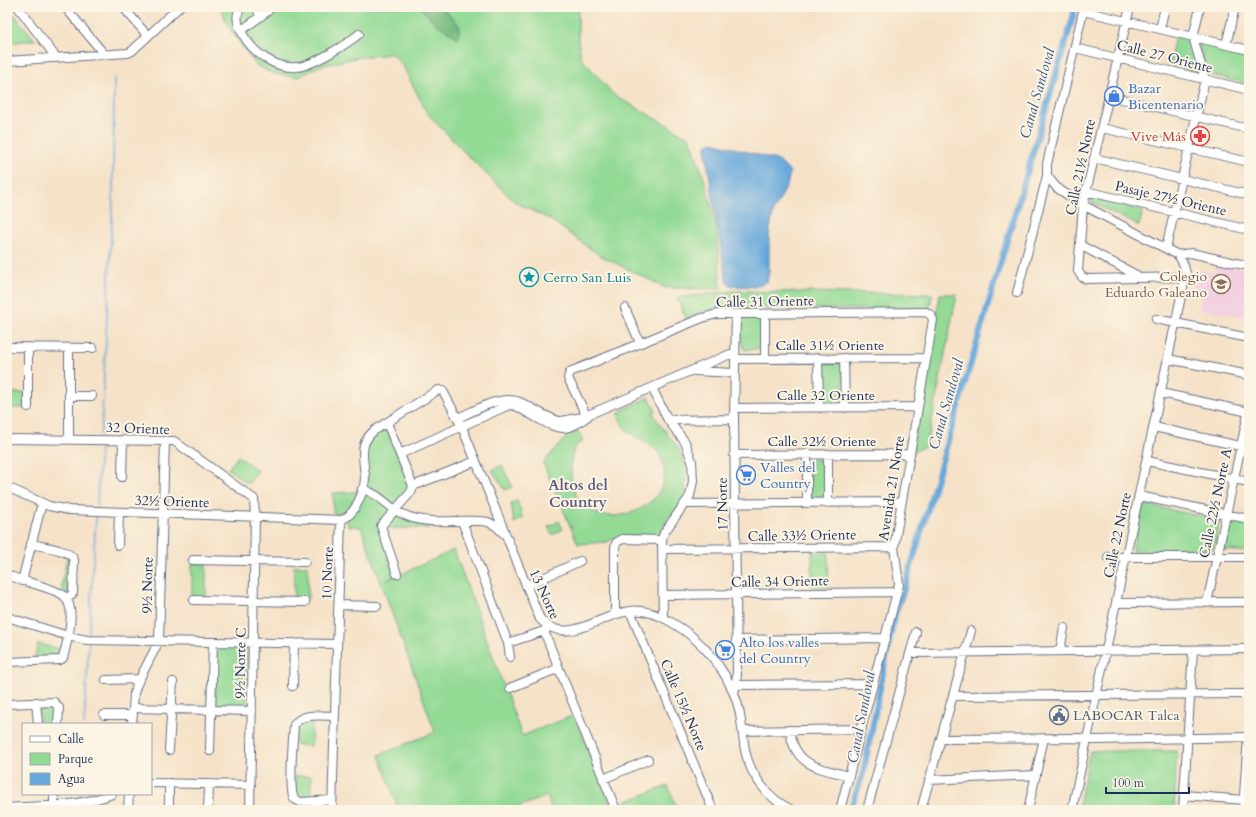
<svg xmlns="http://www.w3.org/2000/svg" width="1256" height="817" font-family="Cardo,serif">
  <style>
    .built { fill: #f2cfe1 }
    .green { fill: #93da95; stroke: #57847a }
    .forest { fill: #76ba7e; stroke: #48746e }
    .water { fill: #68a8db; stroke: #426c9c }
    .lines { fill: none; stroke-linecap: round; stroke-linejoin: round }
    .stream { stroke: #68a8db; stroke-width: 1.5 }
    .canal { stroke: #68a8db; stroke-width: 6 }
    .minor-casing { stroke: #676e83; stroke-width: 10 }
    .minor { stroke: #fff; stroke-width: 8 }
    .labels { text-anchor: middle; stroke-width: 4; stroke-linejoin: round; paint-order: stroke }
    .street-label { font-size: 14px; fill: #1b2f5e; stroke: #fcf5e5 }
    .shop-label { font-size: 14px; fill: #366cbe; stroke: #fcf5e5; text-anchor: start }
    .health-label { font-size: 14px; fill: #be3a42; stroke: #fcf5e5; text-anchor: end }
    .education-label { font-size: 14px; fill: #785e54; stroke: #fcf5e5; text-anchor: end }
    .culture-label { font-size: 14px; fill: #0d838f; stroke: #fcf5e5; text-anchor: start }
    .service-label { font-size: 14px; fill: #4e5e75; stroke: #fcf5e5; text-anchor: start }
    .water-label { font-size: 15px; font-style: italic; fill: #36598a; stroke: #fcf5e5 }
    .neighbourhood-label { font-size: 15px; font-weight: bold; fill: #5f5a81; stroke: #fcf5e5 }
  </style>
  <rect width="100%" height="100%" fill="#fcf5e5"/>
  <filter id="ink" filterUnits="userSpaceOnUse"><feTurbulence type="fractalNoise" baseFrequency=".025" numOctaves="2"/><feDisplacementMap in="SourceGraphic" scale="8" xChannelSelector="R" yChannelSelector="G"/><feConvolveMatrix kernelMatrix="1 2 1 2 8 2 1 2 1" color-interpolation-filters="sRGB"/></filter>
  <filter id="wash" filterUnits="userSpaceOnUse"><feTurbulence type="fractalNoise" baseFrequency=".012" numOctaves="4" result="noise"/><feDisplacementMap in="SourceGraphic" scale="16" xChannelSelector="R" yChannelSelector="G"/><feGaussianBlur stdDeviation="0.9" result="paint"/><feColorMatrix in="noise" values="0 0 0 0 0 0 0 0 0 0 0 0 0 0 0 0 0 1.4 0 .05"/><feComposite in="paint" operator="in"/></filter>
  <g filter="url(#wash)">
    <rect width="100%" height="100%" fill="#f5e2c8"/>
    <!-- built -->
    <path class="built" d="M1217,264L1249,270V318L1199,309L1201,296L1190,294L1195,270L1215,273Z"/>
    <!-- green -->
    <path class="green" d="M7,7H10L11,11L35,40L7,43Z
      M220,7H578V40L581,58L614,95L690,138L705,181L716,224L721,289L666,288L599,255L551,220L515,202L463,151L427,113L404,68L393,54L360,57L320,66L298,77L274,74L256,65L231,31Z
      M1175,35L1191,39L1200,73L1169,65Z
      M1197,40L1249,52V71L1246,83L1207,74Z
      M1092,198L1143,210L1139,226L1091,202Z
      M732,291L932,294L930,307L926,310L744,308L706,311L687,320L677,298Z
      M940,294H957L927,445L912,453Z
      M744,315L762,317L763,348L745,350C739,342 740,323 744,315Z
      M823,362H843V402H823Z
      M7,393H25V408H7Z
      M649,397L656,411L653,413C667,439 685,445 686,477C686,485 685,495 682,502C675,513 662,521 660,535L616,537L607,542L578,544L543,463L569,434L578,431L583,441C573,445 572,454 571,463C567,549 678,516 663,464C657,441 642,443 626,430C623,427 620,419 618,414L622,410Z
      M386,426L411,486L395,506L364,488L366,443Z
      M238,456L258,471L248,484L228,469Z
      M810,459L825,460L826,497H810Z
      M502,465L512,487L505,490L492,470Z
      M357,489L366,491L431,528H379L395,576L386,581L454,550L522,736L574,715L613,810H552L547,796L510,810H399L379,755L435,732L361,527L348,526L346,514L333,513V493L356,492Z
      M517,501L523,518L514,523L511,503Z
      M1143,504L1220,520L1214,549L1132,551Z
      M1230,519L1249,523V552L1223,550Z
      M559,521L563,529L552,535L548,527Z
      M812,552L828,553L829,587H812Z
      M67,556L70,558L68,595L61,588Z
      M192,563H206V597H192Z
      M294,566H308V599H294Z
      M38,644L65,650L63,658L34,662Z
      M216,647L247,648V707H215Z
      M55,706L54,724H40L39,708Z
      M305,720H312L311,746L295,745L296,726L301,725Z
      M1090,751H1177L1174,810H1078Z
      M295,776H311V797H301L295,792Z
      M668,786L678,810H615L613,806Z"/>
    <!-- forest -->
    <path class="forest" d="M420,7C445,7 444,7 460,27L458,38L434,22Z"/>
    <!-- water -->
    <path class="water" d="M713,142L779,161L790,172L787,186L773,212L769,235V271L767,282L755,287L731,286L726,280L706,155V145Z"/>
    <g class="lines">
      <!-- stream -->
      <path class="stream" d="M101,435L113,198L114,77
        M97,507L100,444
        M89,632L96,517
        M84,724L89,642
        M79,800L80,794"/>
      <!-- canal -->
      <path class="canal" d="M850,810L863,774L894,617L906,583L1073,17L1074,7"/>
    </g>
  </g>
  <g filter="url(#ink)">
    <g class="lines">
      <defs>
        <path id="minor" d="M18,7L55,56
          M65,7L104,54
          M123,7L147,35
          M241,7C229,23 251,49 265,58C274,64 286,68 297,67C312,66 347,44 359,34
          M260,7L258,11L260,17
          M1130,7L1083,205L1078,271L1082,277L1087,279L1186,277
          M1083,11L1249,50
          M1160,29L1165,7
          M242,30L268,11V7
          M1226,45L1235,7
          M1075,48L1249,90
          M7,61L128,53L132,51L179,7
          M1109,96L1249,129
          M1102,128L1249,162
          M1094,158L1249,195
          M1047,176L1057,188L1083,205L1178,255L1183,263L1186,273L1072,810
          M1086,191L1249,230
          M1080,245L1140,277
          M1166,248L1205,79L1193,37L1200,7
          M1178,255L1191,253L1249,266
          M1017,293L1047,176V164L1084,7
          M625,308L640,343
          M1156,319L1249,338
          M7,347L93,348
          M28,347V407
          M818,358L819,408
          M844,358L845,408
          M735,359L926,358
          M765,359V314
          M1168,359L1249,375
          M695,371L734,373
          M652,388L668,420L685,442L692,461L693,481L690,496L664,533L662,540L663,618
          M1161,393L1249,412
          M69,396H92
          M734,408L917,407
          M587,417L568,378L570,372L702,318L717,314H736L926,312L931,315L933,320L894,547L899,584L897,592L840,810
          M458,418C477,410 502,393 522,403C534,409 546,417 559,421C568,422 576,415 585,418
          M668,420L734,419
          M387,423L413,486L411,492L381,526L397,574
          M1154,427L1249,448
          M7,439L174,441L254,499L255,517L250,810
          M69,439V348
          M400,454L509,405C516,405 520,408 526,412C555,427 563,438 590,414L735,352
          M828,454V503
          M734,455L909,454
          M1147,461L1249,482
          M122,477L123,440
          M413,486L476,461
          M7,487L49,506L69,510L341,520C355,516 364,491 365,479C365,468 361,455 364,445C366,438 370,434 375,430L438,390L443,391L462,427L540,619C566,648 600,614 630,611C644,609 659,615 671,622C701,639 724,666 736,699C742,716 742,732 745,750C750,775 768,799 792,810
          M362,489C383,495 389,510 407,516C432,526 462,518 488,522L496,526L503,533
          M1139,496L1249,519
          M807,503V454
          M686,504L901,502
          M462,521L508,643L510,657
          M31,544C43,547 70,549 74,560L73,593L67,599
          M118,545L119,512
          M663,549L894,547
          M1108,557H1249
          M193,560L305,562
          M7,575C19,580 56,589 63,595C78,607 67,642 63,658L60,660L7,662
          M22,581L42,503
          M526,586L580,561
          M663,595L897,592
          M194,600L305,602
          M1116,603L1249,602
          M1207,603L1249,409
          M339,605L377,606
          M630,611L713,810
          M615,615V548L616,543L622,539L662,540
          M7,617L68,636L87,640L337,644
          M544,631L616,810
          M736,640L886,638
          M508,643L544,631L548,628
          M1060,651L1064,628
          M911,653L1249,649
          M106,680L139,679
          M736,685L874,684
          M293,686L294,643
          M510,688L559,668
          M734,693L737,675L734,419L736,314
          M953,696L1249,694
          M36,702L38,724
          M7,704L54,702L59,708L58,724
          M133,708L252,711
          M104,715H133
          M132,724L134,693L137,684L159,641L165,441
          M790,730C794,767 820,768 849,776
          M743,731L862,729
          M941,739L1078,738L1095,740L1249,737
          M169,750L173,682
          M210,751L213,642
          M603,779L648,760
          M929,780L1036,775
          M151,783L251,785
          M1184,795L1244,800
          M332,800L300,802C296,800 294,799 293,796C289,782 293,741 294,725C301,712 323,716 335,716
          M54,805V794
          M7,808C41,806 80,807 112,794
          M128,810L129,794
          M169,810V783
          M208,810L209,784
          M332,810L341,520
          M867,810L916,632
          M921,810L971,631
          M1028,810L1044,738
          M1183,810L1193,650
          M1243,810L1248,737"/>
      </defs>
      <!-- minor casing -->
      <use href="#minor" class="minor-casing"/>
      <!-- minor -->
      <use href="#minor" class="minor"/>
    </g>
  </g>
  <!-- icons -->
  <defs>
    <symbol id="shop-ring" viewBox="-11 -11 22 22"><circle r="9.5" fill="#fcf5e5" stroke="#3f7fe0" stroke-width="1.5"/><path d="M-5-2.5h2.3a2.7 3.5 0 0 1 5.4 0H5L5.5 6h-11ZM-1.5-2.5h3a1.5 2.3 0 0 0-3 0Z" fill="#3f7fe0"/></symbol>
    <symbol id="pharmacy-ring" viewBox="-11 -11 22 22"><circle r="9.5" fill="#fcf5e5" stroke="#e0444e" stroke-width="1.5"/><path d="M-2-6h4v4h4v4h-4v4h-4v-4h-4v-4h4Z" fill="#e0444e"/></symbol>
    <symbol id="sight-ring" viewBox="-11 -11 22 22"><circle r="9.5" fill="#fcf5e5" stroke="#0f9aa8" stroke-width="1.5"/><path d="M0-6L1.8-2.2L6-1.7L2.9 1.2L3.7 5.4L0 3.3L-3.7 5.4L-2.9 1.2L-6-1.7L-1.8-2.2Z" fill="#0f9aa8"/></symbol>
    <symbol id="school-ring" viewBox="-11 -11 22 22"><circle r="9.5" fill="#fcf5e5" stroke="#8d6e63" stroke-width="1.5"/><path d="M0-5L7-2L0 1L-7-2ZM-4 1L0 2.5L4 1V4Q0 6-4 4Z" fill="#8d6e63"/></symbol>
    <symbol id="supermarket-ring" viewBox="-11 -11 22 22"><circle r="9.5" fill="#fcf5e5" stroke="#3f7fe0" stroke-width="1.5"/><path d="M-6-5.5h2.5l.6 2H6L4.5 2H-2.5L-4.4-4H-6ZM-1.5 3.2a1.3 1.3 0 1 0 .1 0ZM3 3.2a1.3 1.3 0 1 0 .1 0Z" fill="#3f7fe0"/></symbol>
    <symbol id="civic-ring" viewBox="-11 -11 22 22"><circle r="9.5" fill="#fcf5e5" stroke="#5c6f8a" stroke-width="1.5"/><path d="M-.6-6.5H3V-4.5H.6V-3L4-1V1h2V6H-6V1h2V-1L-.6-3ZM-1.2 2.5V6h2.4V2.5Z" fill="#5c6f8a"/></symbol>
  </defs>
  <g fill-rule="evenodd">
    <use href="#shop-ring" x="1103" y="85" width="22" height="22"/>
    <use href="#pharmacy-ring" x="1189" y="125" width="22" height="22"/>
    <use href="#sight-ring" x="518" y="266" width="22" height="22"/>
    <use href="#school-ring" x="1210" y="273" width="22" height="22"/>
    <use href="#supermarket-ring" x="735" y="464" width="22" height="22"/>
    <use href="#supermarket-ring" x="714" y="639" width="22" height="22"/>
    <use href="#civic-ring" x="1048" y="704" width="22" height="22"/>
  </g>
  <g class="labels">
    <!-- street labels -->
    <g class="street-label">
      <text transform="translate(1165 56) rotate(14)" y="5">Calle 27 Oriente</text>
      <text transform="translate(1080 167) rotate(-78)" y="5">Calle 21½ Norte</text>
      <text transform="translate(1171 198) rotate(13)" y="5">Pasaje 27½ Oriente</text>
      <text transform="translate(765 301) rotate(-1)" y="5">Calle 31 Oriente</text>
      <text x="830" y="350">Calle 31½ Oriente</text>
      <text x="826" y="400">Calle 32 Oriente</text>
      <text transform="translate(138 428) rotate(2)" y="5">32 Oriente</text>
      <text x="822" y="446">Calle 32½ Oriente</text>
      <text transform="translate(891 488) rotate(-81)" y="5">Avenida 21 Norte</text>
      <text transform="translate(172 501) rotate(2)" y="5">32½ Oriente</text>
      <text transform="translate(1215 503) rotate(-78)" y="5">Calle 22½ Norte A</text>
      <text transform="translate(722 504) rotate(-91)" y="5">17 Norte</text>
      <text transform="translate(802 535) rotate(-1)" y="5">Calle 33½ Oriente</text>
      <text transform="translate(1117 535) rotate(-78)" y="5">Calle 22 Norte</text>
      <text transform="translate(327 573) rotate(-88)" y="5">10 Norte</text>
      <text transform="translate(780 581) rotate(-1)" y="5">Calle 34 Oriente</text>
      <text transform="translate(147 585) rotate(-89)" y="5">9½ Norte</text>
      <text transform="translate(545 594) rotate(65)" y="5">13 Norte</text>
      <text transform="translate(240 663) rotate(-89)" y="5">9½ Norte C</text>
      <text transform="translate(684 705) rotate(67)" y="5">Calle 15½ Norte</text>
    </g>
    <!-- shop labels -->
    <g class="shop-label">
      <text x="1128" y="93">Bazar<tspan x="1128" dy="16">Bicentenario</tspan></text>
      <text x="760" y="472">Valles del<tspan x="760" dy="16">Country</tspan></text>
      <text x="739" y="647">Alto los valles<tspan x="739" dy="16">del Country</tspan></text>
    </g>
    <!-- health labels -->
    <g class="health-label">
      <text x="1186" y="141">Vive Más</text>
    </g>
    <!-- education labels -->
    <g class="education-label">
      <text x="1207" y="281">Colegio<tspan x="1207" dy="16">Eduardo Galeano</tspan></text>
    </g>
    <!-- culture labels -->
    <g class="culture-label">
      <text x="543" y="282">Cerro San Luis</text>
    </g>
    <!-- service labels -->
    <g class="service-label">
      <text x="1073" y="720">LABOCAR Talca</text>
    </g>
    <!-- water labels -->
    <g class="water-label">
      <text transform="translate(1037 93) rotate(-74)" y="5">Canal Sandoval</text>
      <text transform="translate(946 404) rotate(-74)" y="5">Canal Sandoval</text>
      <text transform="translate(861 717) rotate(-79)" y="5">Canal Sandoval</text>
    </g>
    <!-- neighbourhood labels -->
    <g class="neighbourhood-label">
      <text x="578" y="490">Altos del<tspan x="578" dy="17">Country</tspan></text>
    </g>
  </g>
  <!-- margin -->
  <rect width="1256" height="817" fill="none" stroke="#fcf5e5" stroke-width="24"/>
  <!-- legend -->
  <rect x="22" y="723" width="130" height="72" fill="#fcf5e5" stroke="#a2a6af"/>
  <rect x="30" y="736" width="20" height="6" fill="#ffffff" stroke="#a2a6af"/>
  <text x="58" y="743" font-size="12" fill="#1b2f5e">Calle</text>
  <rect x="30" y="753" width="20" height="12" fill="#93da95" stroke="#a2a6af"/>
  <text x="58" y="763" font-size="12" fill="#1b2f5e">Parque</text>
  <rect x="30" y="773" width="20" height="12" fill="#68a8db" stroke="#a2a6af"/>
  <text x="58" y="783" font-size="12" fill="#1b2f5e">Agua</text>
  <!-- scale -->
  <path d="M1106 787v6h83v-6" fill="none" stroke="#1b2f5e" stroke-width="2"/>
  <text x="1112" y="787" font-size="12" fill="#1b2f5e" stroke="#fcf5e5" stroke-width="3" paint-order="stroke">100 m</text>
</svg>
